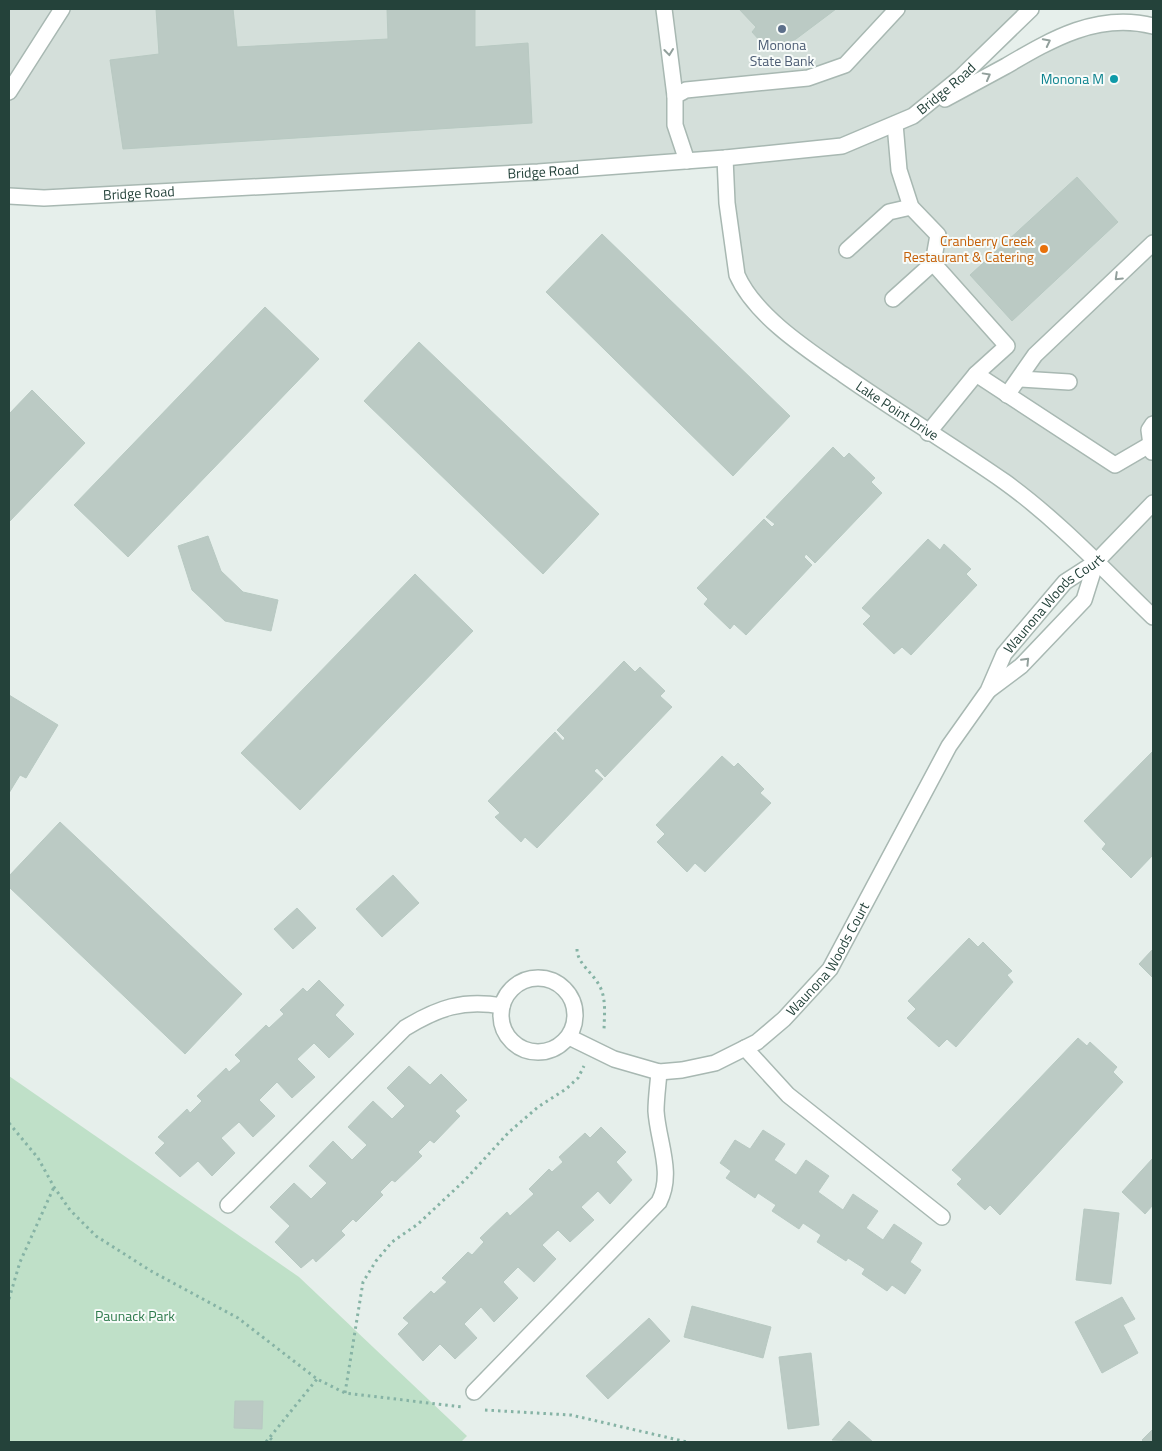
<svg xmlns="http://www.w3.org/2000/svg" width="1162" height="1451" font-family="'Titillium Web',sans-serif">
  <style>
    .built { fill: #d4dfda }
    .green { fill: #bfe0c8 }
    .building { fill: #bbcac4; stroke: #b8c9c2 }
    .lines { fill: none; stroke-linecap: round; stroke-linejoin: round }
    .minor-casing { stroke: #a8b8b2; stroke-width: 18 }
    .path { stroke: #86b3a5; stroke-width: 3; stroke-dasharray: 2.5 4; stroke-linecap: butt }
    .minor { stroke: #fff; stroke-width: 15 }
    .oneway { stroke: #92a09c }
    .service-dot { fill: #5c6f8a; stroke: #f7fbf9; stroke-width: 2 }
    .culture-dot { fill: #0f9aa8; stroke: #f7fbf9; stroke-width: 2 }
    .food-dot { fill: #e8710a; stroke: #f7fbf9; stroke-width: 2 }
    .labels { text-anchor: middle; stroke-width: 4; stroke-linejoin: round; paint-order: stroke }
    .service-label { font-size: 14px; fill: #4e5e75; stroke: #f7fbf9 }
    .culture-label { font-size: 14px; fill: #0d838f; stroke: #f7fbf9; text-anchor: end }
    .street-label { font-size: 14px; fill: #24423a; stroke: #f7fbf9 }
    .food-label { font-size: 14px; fill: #c56008; stroke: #f7fbf9; text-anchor: end }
    .park-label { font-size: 14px; fill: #2d7a4b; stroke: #f7fbf9 }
  </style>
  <rect width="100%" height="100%" fill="#e6efeb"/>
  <!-- built -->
  <path class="built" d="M9,9H1031L916,114L1078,30L1153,26V617L1071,536L799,343L741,286L725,158L9,196Z"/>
  <!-- green -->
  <path class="green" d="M9,1076L299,1277L467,1436L461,1442H9Z"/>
  <!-- building -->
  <path class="building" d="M156,9H233L237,47L388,39L387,9H475V47L528,43L532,123L123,149L110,60L159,54Z
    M739,9H836L796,39L769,51L752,32L756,27Z
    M1077,177L1118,222L1012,321L970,275Z
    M602,234L790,416L733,476L546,292Z
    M265,307L319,359L128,557L74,505Z
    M419,342L599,514L543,574L364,401Z
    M32,390L85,443L9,522V414Z
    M833,447L844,458L849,453L875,478L871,482L882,493L815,563L806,554L804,557L812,565L746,635L734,624L730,629L704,604L708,599L697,588L764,519L772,527L775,524L766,517Z
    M208,536L221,571L243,592L278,600L271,631L225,621L192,590L178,546Z
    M928,539L940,550L944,544L971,569L966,574L977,585L911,655L902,647L894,654L863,624L871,616L862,608Z
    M415,574L473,631L300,810L241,753Z
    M624,661L635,672L640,667L665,691L660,696L672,707L605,777L597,768L594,771L603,779L537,848L525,837L521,842L495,817L500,813L488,801L555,732L563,741L565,738L557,730Z
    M9,695L58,725L26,778L20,775L9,793Z
    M1153,751V855L1131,878L1102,849L1106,844L1084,821Z
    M722,756L734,767L738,763L764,789L760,793L771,803L705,872L695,863L687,872L657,842L665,834L656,825Z
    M60,822L242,994L185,1054L9,887V876Z
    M393,875L419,903L382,937L356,909Z
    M297,908L316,928L293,949L274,929Z
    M969,938L978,947L983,942L1012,971L1007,975L1013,982L956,1047L947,1039L939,1047L907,1018L916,1009L908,1001Z
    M1153,949V978L1139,964Z
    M319,980L344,1005L335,1015L354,1034L329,1058L314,1043L297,1059L315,1077L292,1098L277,1082L259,1100L275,1116L253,1137L239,1122L221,1138L235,1153L212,1176L198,1161L180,1177L155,1153L165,1143L158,1137L187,1109L190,1113L202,1101L197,1096L226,1068L229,1072L241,1061L235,1055L266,1025L269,1028L284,1014L280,1010L303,988L307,992Z
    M1078,1038L1087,1046L1090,1042L1117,1067L1113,1072L1123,1082L1000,1215L990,1205L985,1210L957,1184L962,1179L952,1170Z
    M409,1066L430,1085L441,1074L467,1100L455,1111L460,1116L434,1143L430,1140L418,1152L422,1156L395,1182L392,1180L380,1192L383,1195L356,1222L353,1219L341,1231L345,1235L316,1262L313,1258L301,1268L275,1242L290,1226L270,1207L294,1183L311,1199L327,1183L309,1166L333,1141L352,1160L367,1145L348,1127L373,1101L392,1119L405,1106L387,1088Z
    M601,1127L626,1152L616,1162L632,1180L610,1204L598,1191L581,1207L594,1220L570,1242L558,1230L542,1245L556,1259L534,1282L518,1267L503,1282L518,1298L494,1322L481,1307L464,1324L477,1338L455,1359L440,1344L423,1361L398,1334L409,1323L403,1318L431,1291L434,1294L447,1282L442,1278L468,1252L472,1255L484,1242L480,1238L507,1212L510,1216L534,1194L529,1189L549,1169L552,1172L563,1162L559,1157L585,1133L590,1138Z
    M763,1130L785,1144L774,1160L796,1175L806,1160L829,1176L818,1192L843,1210L853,1194L878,1211L866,1228L883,1240L894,1224L922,1243L910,1262L921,1270L905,1294L892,1285L887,1291L862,1274L865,1269L848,1258L846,1261L817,1242L821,1235L803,1223L799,1229L772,1211L776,1205L758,1193L755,1198L726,1178L731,1171L720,1163L735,1140L750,1149Z
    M1153,1158V1205L1145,1214L1122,1192Z
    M1084,1209L1119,1213L1111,1284L1076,1280Z
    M1122,1297L1135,1319L1123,1325L1138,1353L1102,1373L1075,1322Z
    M692,1306L771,1327L763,1358L684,1337Z
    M649,1318L670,1341L608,1399L586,1376Z
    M811,1353L819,1425L788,1429L779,1357Z
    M235,1401H263L262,1429L234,1428Z
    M849,1421L873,1442L832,1440Z
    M1153,1429V1442H1144L1142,1440Z"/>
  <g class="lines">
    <defs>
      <g id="minor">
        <path d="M664,9L675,96"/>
        <path d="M9,92L62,9"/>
        <path d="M945,99C965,88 986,77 1006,66C1052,39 1098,12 1153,26"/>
        <path id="s1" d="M725,158L727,203L737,275C755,316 808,350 844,375C897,412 952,445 1005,482C1059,521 1105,571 1153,617"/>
        <path d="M687,161L675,125V96L686,90L808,78L845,65L897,9"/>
        <path id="s2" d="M9,196L44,198L538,172L725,158L842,146L913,116L961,77L1031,9"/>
        <path d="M847,250L889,212L911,207"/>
        <path d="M893,299L933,263L938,235L911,207L899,170L895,124"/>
        <path d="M976,374L1115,465L1151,444"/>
        <path d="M1021,379L1069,382"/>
        <path d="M1007,395L1035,355L1153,243"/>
        <path d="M928,433L976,374L1007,346L933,263"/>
        <path d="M1152,452L1149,430L1153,424"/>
        <path d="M989,690L1021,666L1084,600L1096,562"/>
        <circle cx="538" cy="1015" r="37"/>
        <path id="s3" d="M569,1037L614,1059L659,1072L682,1070L715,1063L757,1042L784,1019L830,969L949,746L988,691L1004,654L1065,582L1096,562L1153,503"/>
        <path d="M745,1048L788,1095L942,1217"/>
        <path d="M228,1205L405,1028C438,1008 463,999 502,1006"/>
        <path d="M474,1392L659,1202C674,1173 658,1142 656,1111C656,1099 658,1085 659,1072"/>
      </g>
    </defs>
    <!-- minor casing -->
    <use href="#minor" class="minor-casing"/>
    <!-- path -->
    <path class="path" d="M577,949C577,963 592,972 599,985C607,998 604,1017 604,1032
      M9,1123L38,1158L54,1187L70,1210L96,1236L151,1271L238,1318L317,1379L345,1393L462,1407
      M9,1299L20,1262L54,1187
      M345,1393L363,1282L376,1261L392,1242L418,1224L465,1180L509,1132L538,1107L566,1089L578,1078L584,1066
      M485,1410L571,1415L687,1442
      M270,1438L275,1442
      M266,1442L317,1379"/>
    <!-- minor -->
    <use href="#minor" class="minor"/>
  </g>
  <!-- one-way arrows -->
  <defs><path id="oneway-chevron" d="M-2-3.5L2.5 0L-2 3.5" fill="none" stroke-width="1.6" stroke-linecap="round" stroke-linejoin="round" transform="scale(1.25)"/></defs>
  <g class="oneway">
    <use href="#oneway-chevron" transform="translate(1047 42) rotate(-27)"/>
    <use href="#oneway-chevron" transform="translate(669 52) rotate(83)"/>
    <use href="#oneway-chevron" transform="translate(987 76) rotate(-29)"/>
    <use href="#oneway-chevron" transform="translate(1118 277) rotate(136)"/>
    <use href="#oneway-chevron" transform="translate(1026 661) rotate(-46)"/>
  </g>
  <!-- markers -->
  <circle class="service-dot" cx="782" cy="29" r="5"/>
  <circle class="culture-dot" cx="1114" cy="79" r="5"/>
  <circle class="food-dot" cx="1044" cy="249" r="5"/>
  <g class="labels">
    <!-- service labels -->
    <g class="service-label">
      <text x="782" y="50">Monona<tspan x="782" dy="16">State Bank</tspan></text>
    </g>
    <!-- culture labels -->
    <g class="culture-label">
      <text x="1104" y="84">Monona M</text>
    </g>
    <!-- street labels -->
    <g class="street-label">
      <text dy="5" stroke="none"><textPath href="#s2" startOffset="955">Bridge Road</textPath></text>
      <text dy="5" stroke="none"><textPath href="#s2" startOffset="535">Bridge Road</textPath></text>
      <text dy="5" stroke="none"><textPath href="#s2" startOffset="130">Bridge Road</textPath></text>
      <text dy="5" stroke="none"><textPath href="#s1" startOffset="330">Lake Point Drive</textPath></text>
      <text dy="5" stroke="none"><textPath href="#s3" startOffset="736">Waunona Woods Court</textPath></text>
      <text dy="5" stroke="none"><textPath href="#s3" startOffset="311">Waunona Woods Court</textPath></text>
    </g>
    <!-- food labels -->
    <g class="food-label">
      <text x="1034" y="246">Cranberry Creek<tspan x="1034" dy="16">Restaurant &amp; Catering</tspan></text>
    </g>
    <!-- park labels -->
    <g class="park-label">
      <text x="135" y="1321">Paunack Park</text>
    </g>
  </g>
  <!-- border -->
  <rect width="1162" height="1451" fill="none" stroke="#24423a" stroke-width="20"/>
</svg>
